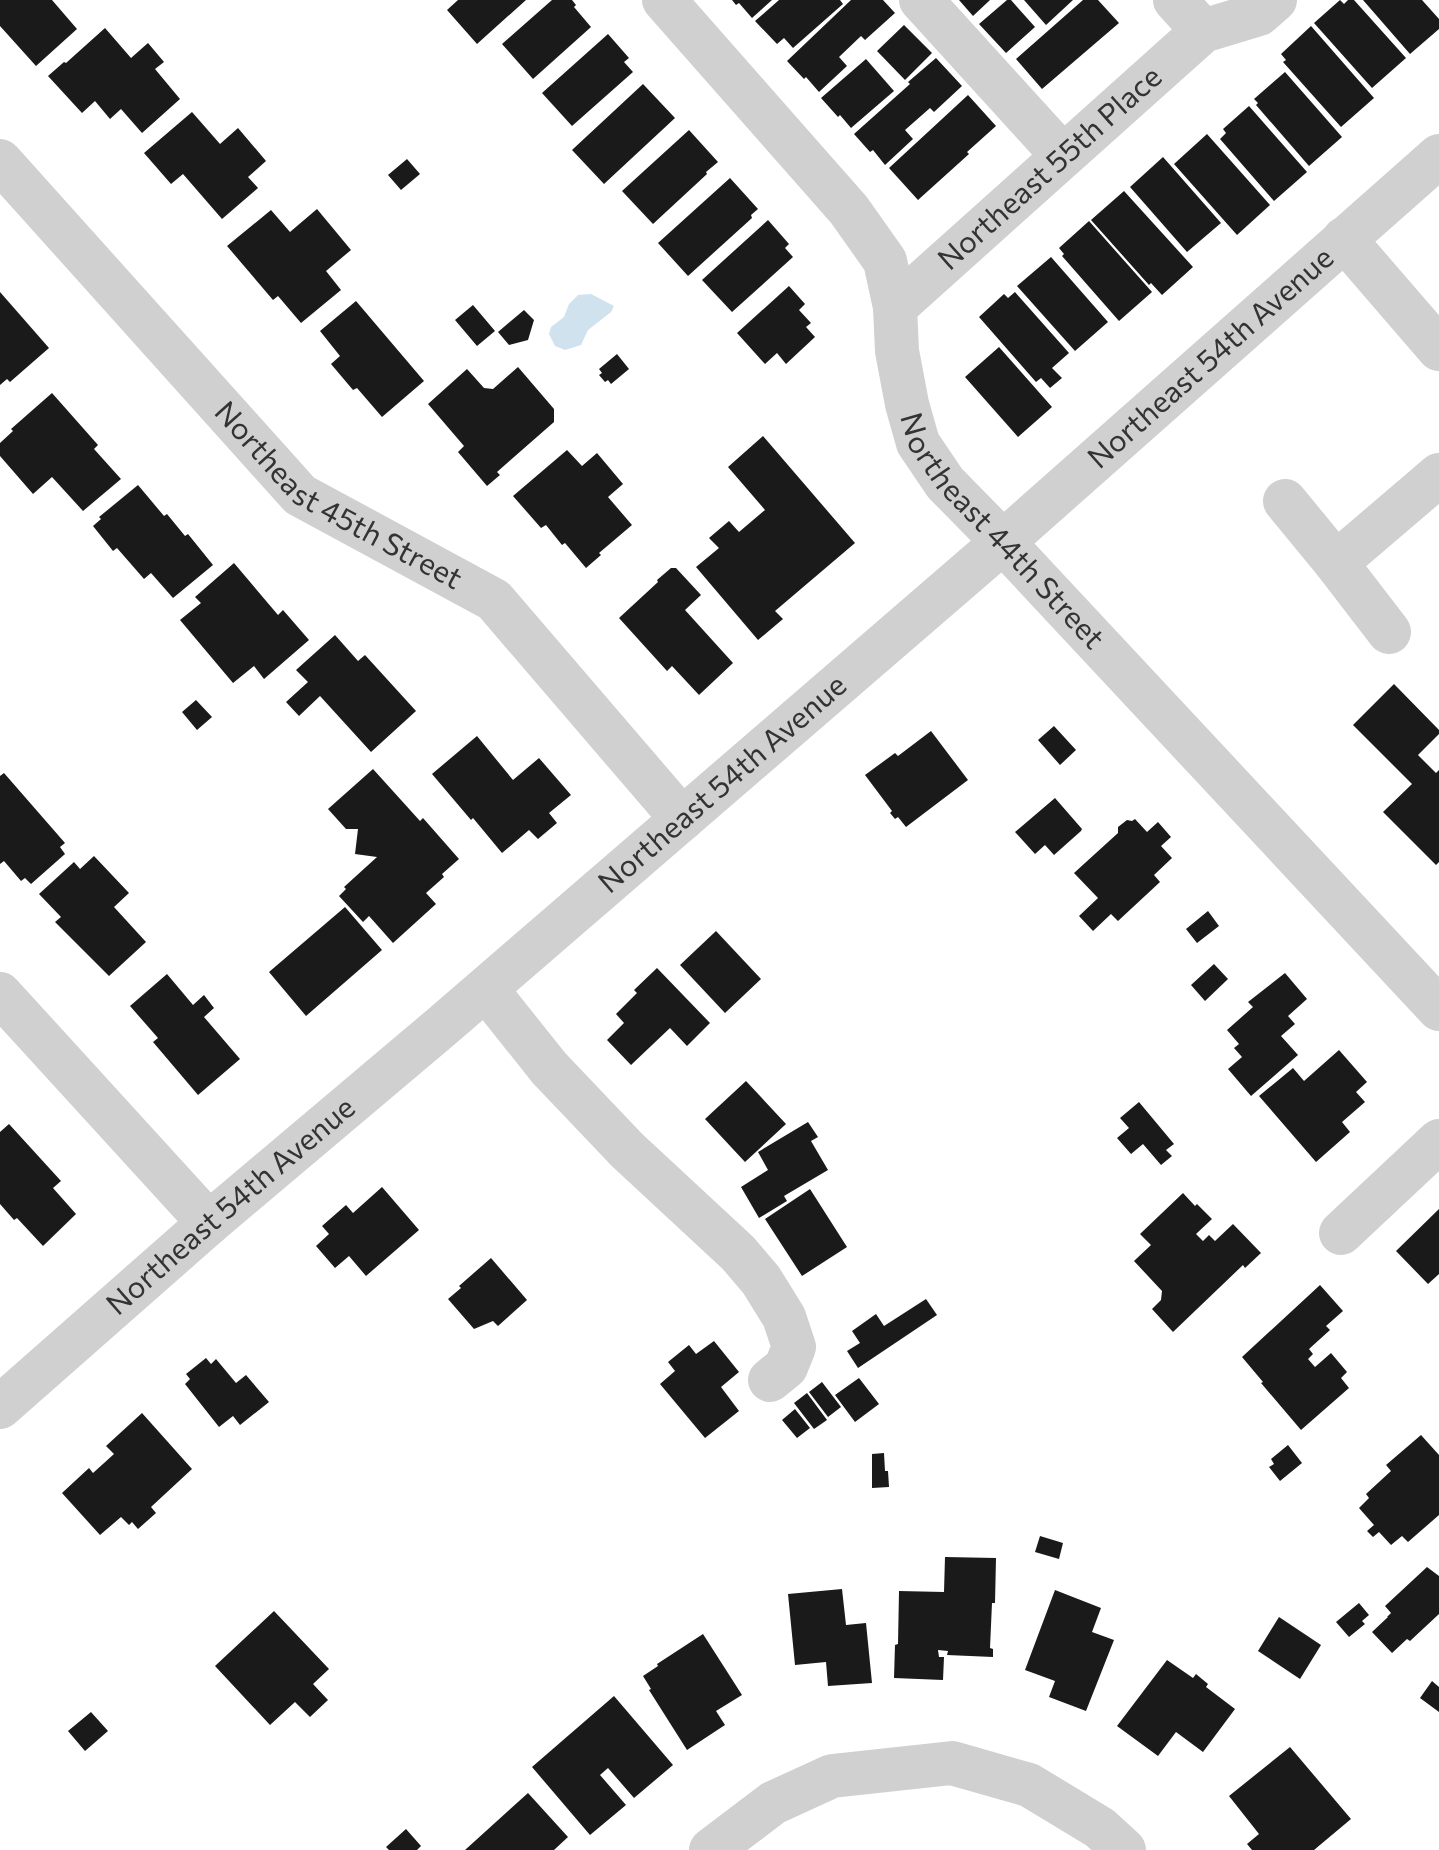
<svg xmlns="http://www.w3.org/2000/svg" width="1439" height="1850" font-family="Commissioner,sans-serif">
  <style>
    .water { fill: #cfe2ee }
    .building { fill: #1a1a1a }
    .lines { fill: none; stroke-linecap: round; stroke-linejoin: round }
    .minor { stroke: #d0d0d0; stroke-width: 44 }
    .labels { text-anchor: middle; stroke-width: 8; stroke-linejoin: round; paint-order: stroke }
    .street-label { font-size: 30px; fill: #333; stroke: #fff }
  </style>
  <rect width="100%" height="100%" fill="#fff"/>
  <!-- water -->
  <path class="water" d="M591,294L614,306L611,312L588,330L581,345L565,350L555,346L549,334L551,327L564,317L569,304L578,295Z"/>
  <!-- building -->
  <path class="building" d="M0,0H52L77,29L36,66L0,26Z
    M458,0H526L477,44L447,10Z
    M552,0H572L576,5L574,7L591,27L533,79L502,44Z
    M732,0H772L752,18L739,3L736,5Z
    M779,0H840L843,4L793,48L784,38L777,44L755,21Z
    M851,0H883L895,13L865,40L861,36L839,57L847,66L819,92L806,77L804,79L787,61Z
    M959,0H990L973,16Z
    M1007,0H1011L1035,27L1006,53L979,24Z
    M1024,0H1073L1046,25Z
    M1083,0H1098L1119,23L1042,89L1016,59Z
    M1340,0L1344,4L1348,0H1354L1406,58L1372,88L1314,23Z
    M1363,0H1422L1439,19V29L1410,54Z
    M904,25L932,53L905,80L877,51Z
    M1311,26L1374,98L1341,127L1283,62L1286,60L1281,54Z
    M105,28L131,58L148,43L164,62L155,69L180,99L142,133L121,109L110,119L95,101L82,113L48,76L64,62L66,63Z
    M608,34L629,58L624,62L633,72L572,126L542,93Z
    M936,58L962,86L934,112L930,108L905,130L913,139L885,165L873,150L870,152L854,134L910,84L908,82Z
    M866,59L894,91L851,128L840,115L838,117L821,98Z
    M1285,72L1342,137L1309,166L1256,105L1258,103L1254,99Z
    M643,84L675,118L604,184L572,150Z
    M968,95L996,126L967,152L969,154L918,200L889,168Z
    M1249,106L1307,172L1274,201L1220,139L1226,133L1223,129Z
    M192,112L220,144L238,128L266,161L248,177L258,188L222,219L183,174L171,184L144,153Z
    M689,130L718,162L706,172L707,174L653,224L622,191Z
    M1207,134L1270,205L1237,235L1174,164Z
    M1163,157L1221,223L1187,252L1130,187Z
    M407,159L420,174L401,190L388,175Z
    M730,178L758,209L751,215L752,218L688,276L658,243Z
    M1124,191L1193,267L1162,295L1151,283L1149,285L1091,220Z
    M317,209L351,250L326,271L341,290L301,323L278,296L273,300L227,246L271,210L290,232Z
    M768,220L789,244L785,248L793,257L732,312L702,280Z
    M1089,221L1152,292L1119,321L1062,256L1064,254L1059,248Z
    M1051,257L1108,322L1075,351L1017,286Z
    M789,286L805,304L799,310L811,323L806,327L815,337L786,364L777,353L765,364L737,333Z
    M0,292L49,348L10,382L7,379L0,385Z
    M1015,292L1069,353L1052,368L1062,378L1050,388L1041,378L1036,382L979,317L1004,294L1008,298Z
    M356,301L424,381L382,417L357,388L353,390L331,364L340,356L320,331Z
    M473,305L495,331L477,346L455,320Z
    M524,310L534,320L528,340L509,345L498,332Z
    M999,347L1052,407L1018,437L965,377Z
    M617,354L629,369L611,384L608,380L605,382L599,375L602,373L599,369Z
    M518,367L554,409V422L497,472L500,475L487,486L458,452L464,446L428,404L467,369L484,388L493,389Z
    M52,393L98,445L94,449L121,479L83,511L52,477L33,494L0,456V443L13,431L11,429Z
    M763,436L855,543L775,611L783,619L758,640L696,567L719,548L709,538L729,521L739,532L765,510L728,467Z
    M567,450L582,466L597,453L623,484L608,497L632,525L599,553L601,555L586,568L565,543L562,545L546,525L541,528L513,496Z
    M138,485L164,516L167,514L185,536L188,534L213,565L173,598L151,573L144,579L117,548L113,551L93,526L101,519L99,517Z
    M234,563L278,615L283,610L309,640L264,679L254,666L233,683L180,620L201,603L195,597Z
    M671,568H676L701,595L685,610L733,663L699,695L672,666L667,671L619,618L658,582L657,580Z
    M335,635L358,661L365,655L416,711L371,752L320,696L299,716L286,702L308,682L296,670Z
    M1394,684L1439,730V734L1418,755L1436,773L1439,770V862L1436,865L1383,812L1412,784L1353,725Z
    M196,700L212,717L197,730L182,712Z
    M1054,726L1076,750L1060,765L1038,740Z
    M931,731L968,780L906,827L898,817L895,819L890,813L892,811L865,775L895,753L898,756Z
    M477,736L513,780L539,758L571,795L549,813L557,823L538,839L529,830L502,853L473,818L471,820L432,774Z
    M373,769L420,821L423,818L459,859L442,874L444,877L426,893L436,904L393,943L369,916L363,922L339,896L346,889L344,887L377,857L355,854L358,829H346L328,809Z
    M4,773L65,843L60,847L65,854L31,884L25,878L21,881L4,861L0,864V776Z
    M1055,798L1082,829L1081,831L1054,855L1045,845L1035,854L1015,832Z
    M1135,819L1147,832L1158,822L1171,837L1161,846L1172,858L1154,875L1160,882L1118,921L1111,914L1093,931L1079,916L1098,898L1074,873L1118,833V827L1127,820L1132,821Z
    M94,856L129,893L114,907L146,942L109,976L55,922L61,917L39,894L74,862L80,869Z
    M345,907L382,950L306,1016L269,972Z
    M1208,911L1219,926L1197,943L1186,929Z
    M716,931L761,979L725,1013L680,965Z
    M1214,964L1228,979L1205,1001L1191,985Z
    M657,968L710,1023L687,1046L670,1028L631,1065L607,1040L624,1023L616,1014L637,993L634,990Z
    M1285,973L1307,999L1288,1016L1295,1024L1281,1036L1298,1055L1251,1096L1228,1069L1242,1057L1234,1048L1239,1044L1227,1030L1253,1007L1248,1002Z
    M167,974L193,1005L204,995L214,1008L204,1017L240,1059L198,1095L153,1042L158,1038L130,1006Z
    M1339,1050L1367,1082L1356,1092L1365,1102L1342,1122L1350,1132L1316,1162L1259,1096L1293,1068L1304,1081Z
    M746,1081L786,1124L745,1162L705,1119Z
    M1139,1102L1174,1144L1166,1150L1172,1156L1161,1165L1143,1144L1131,1154L1117,1138L1129,1128L1120,1118Z
    M808,1122L818,1137L811,1141L828,1170L784,1196L787,1201L759,1218L741,1187L768,1170L758,1152Z
    M9,1124L61,1181L53,1188L76,1214L43,1246L17,1218L14,1220L0,1204V1132Z
    M382,1187L419,1230L366,1276L349,1256L335,1268L316,1246L329,1234L322,1226L346,1205L353,1213Z
    M810,1189L847,1247L802,1276L765,1219Z
    M1183,1193L1195,1206L1197,1204L1212,1219L1196,1234L1203,1241L1209,1235L1215,1241L1233,1224L1261,1253L1245,1268L1243,1265L1173,1332L1152,1309L1161,1300L1162,1291L1134,1261L1151,1245L1140,1234Z
    M1439,1209V1274L1428,1284L1396,1251Z
    M491,1258L527,1300L498,1326L493,1321L474,1329L448,1299L461,1288L459,1286Z
    M1320,1285L1343,1311L1326,1326L1330,1330L1309,1349L1313,1354L1308,1359L1315,1367L1331,1353L1347,1372L1341,1378L1349,1388L1301,1430L1261,1383L1263,1382L1242,1357Z
    M926,1299L937,1315L858,1368L847,1351L860,1343L852,1331L876,1314L884,1326Z
    M714,1341L739,1372L721,1387L739,1411L705,1438L660,1384L675,1371L668,1362L689,1345L696,1354Z
    M206,1358L211,1364L216,1359L236,1383L246,1375L269,1402L240,1425L233,1416L219,1427L185,1384L190,1379L186,1374Z
    M859,1378L879,1404L855,1422L835,1395Z
    M822,1382L841,1407L828,1417L809,1392Z
    M807,1393L827,1420L814,1429L794,1403Z
    M795,1409L810,1428L797,1438L782,1420Z
    M142,1413L192,1469L151,1507L156,1513L138,1529L132,1522L129,1525L121,1517L100,1535L62,1493L89,1468L93,1473L114,1454L106,1446Z
    M1421,1435L1439,1455V1515L1408,1542L1402,1536L1391,1545L1379,1532L1373,1537L1367,1531L1374,1525L1359,1508L1369,1498L1366,1494L1391,1471L1386,1465Z
    M1288,1445L1302,1463L1280,1481L1269,1467L1274,1464L1271,1459Z
    M884,1453L885,1471H888L889,1487L872,1488V1454Z
    M1040,1536L1063,1543L1059,1559L1035,1552Z
    M945,1557L996,1558L995,1603H992L990,1648L993,1649V1657L947,1655L948,1651L938,1650L939,1657H944L943,1680L894,1678L895,1645L898,1644L899,1591L944,1592Z
    M1427,1567L1439,1576V1614L1410,1641L1407,1639L1392,1653L1372,1632L1388,1617H1387L1391,1613L1385,1606Z
    M842,1589L846,1625L866,1623L872,1683L828,1686L826,1662L795,1665L788,1594Z
    M1055,1590L1101,1608L1092,1632L1114,1640L1086,1711L1049,1697L1055,1681L1025,1670Z
    M1359,1603L1369,1615L1362,1621L1365,1624L1349,1637L1336,1622Z
    M274,1611L329,1669L313,1684L328,1700L310,1717L295,1702L270,1725L215,1666Z
    M1279,1617L1321,1645L1300,1679L1258,1651Z
    M703,1634L742,1695L716,1711L725,1725L687,1750L649,1690L651,1689L643,1676L658,1666L657,1664Z
    M1167,1660L1193,1678L1196,1674L1208,1684L1206,1687L1235,1709L1203,1752L1176,1732L1158,1756L1117,1726Z
    M1432,1681L1439,1687V1712L1420,1698Z
    M614,1696L673,1765L634,1798L608,1768L600,1775L626,1805L590,1835L532,1767Z
    M91,1712L108,1731L85,1751L68,1731Z
    M1290,1747L1351,1819L1314,1850H1252L1247,1844L1259,1834L1229,1796Z
    M528,1793L568,1837L554,1850H465Z
    M406,1829L421,1846L417,1850H389L386,1847Z"/>
  <g class="lines">
    <!-- minor -->
    <g class="minor">
      <path id="s1" d="M664,0L849,210L885,261L895,307L897,351L907,404L918,443L945,483L1003,542L1439,1009"/>
      <path d="M921,0L1063,156"/>
      <path d="M1175,0L1203,31"/>
      <path id="s2" d="M0,161L300,495L494,600L682,819"/>
      <path d="M1344,239L1439,349"/>
      <path id="s3" d="M895,307L1203,31L1259,14L1275,0"/>
      <path d="M1285,501L1336,563"/>
      <path d="M1389,632L1336,563L1439,475"/>
      <path d="M486,989L549,1068L627,1150L738,1253L761,1280L784,1317L794,1347L786,1367L770,1380"/>
      <path d="M0,994L209,1223"/>
      <path d="M1341,1233L1439,1141"/>
      <path id="s4" d="M0,1407L209,1223L440,1028L1003,542L1439,156"/>
      <path d="M711,1850L773,1803L832,1776L952,1763L1029,1785L1100,1828L1124,1850"/>
    </g>
  </g>
  <g class="labels">
    <!-- street labels -->
    <g class="street-label">
      <text dy="10" stroke="none"><textPath href="#s3" startOffset="208">Northeast 55th Place</textPath></text>
      <text dy="10" stroke="none"><textPath href="#s4" startOffset="1602">Northeast 54th Avenue</textPath></text>
      <text dy="10" stroke="none"><textPath href="#s2" startOffset="480">Northeast 45th Street</textPath></text>
      <text dy="10" stroke="none"><textPath href="#s1" startOffset="648">Northeast 44th Street</textPath></text>
      <text dy="10" stroke="none"><textPath href="#s4" startOffset="954">Northeast 54th Avenue</textPath></text>
      <text dy="10" stroke="none"><textPath href="#s4" startOffset="306">Northeast 54th Avenue</textPath></text>
    </g>
  </g>
</svg>
